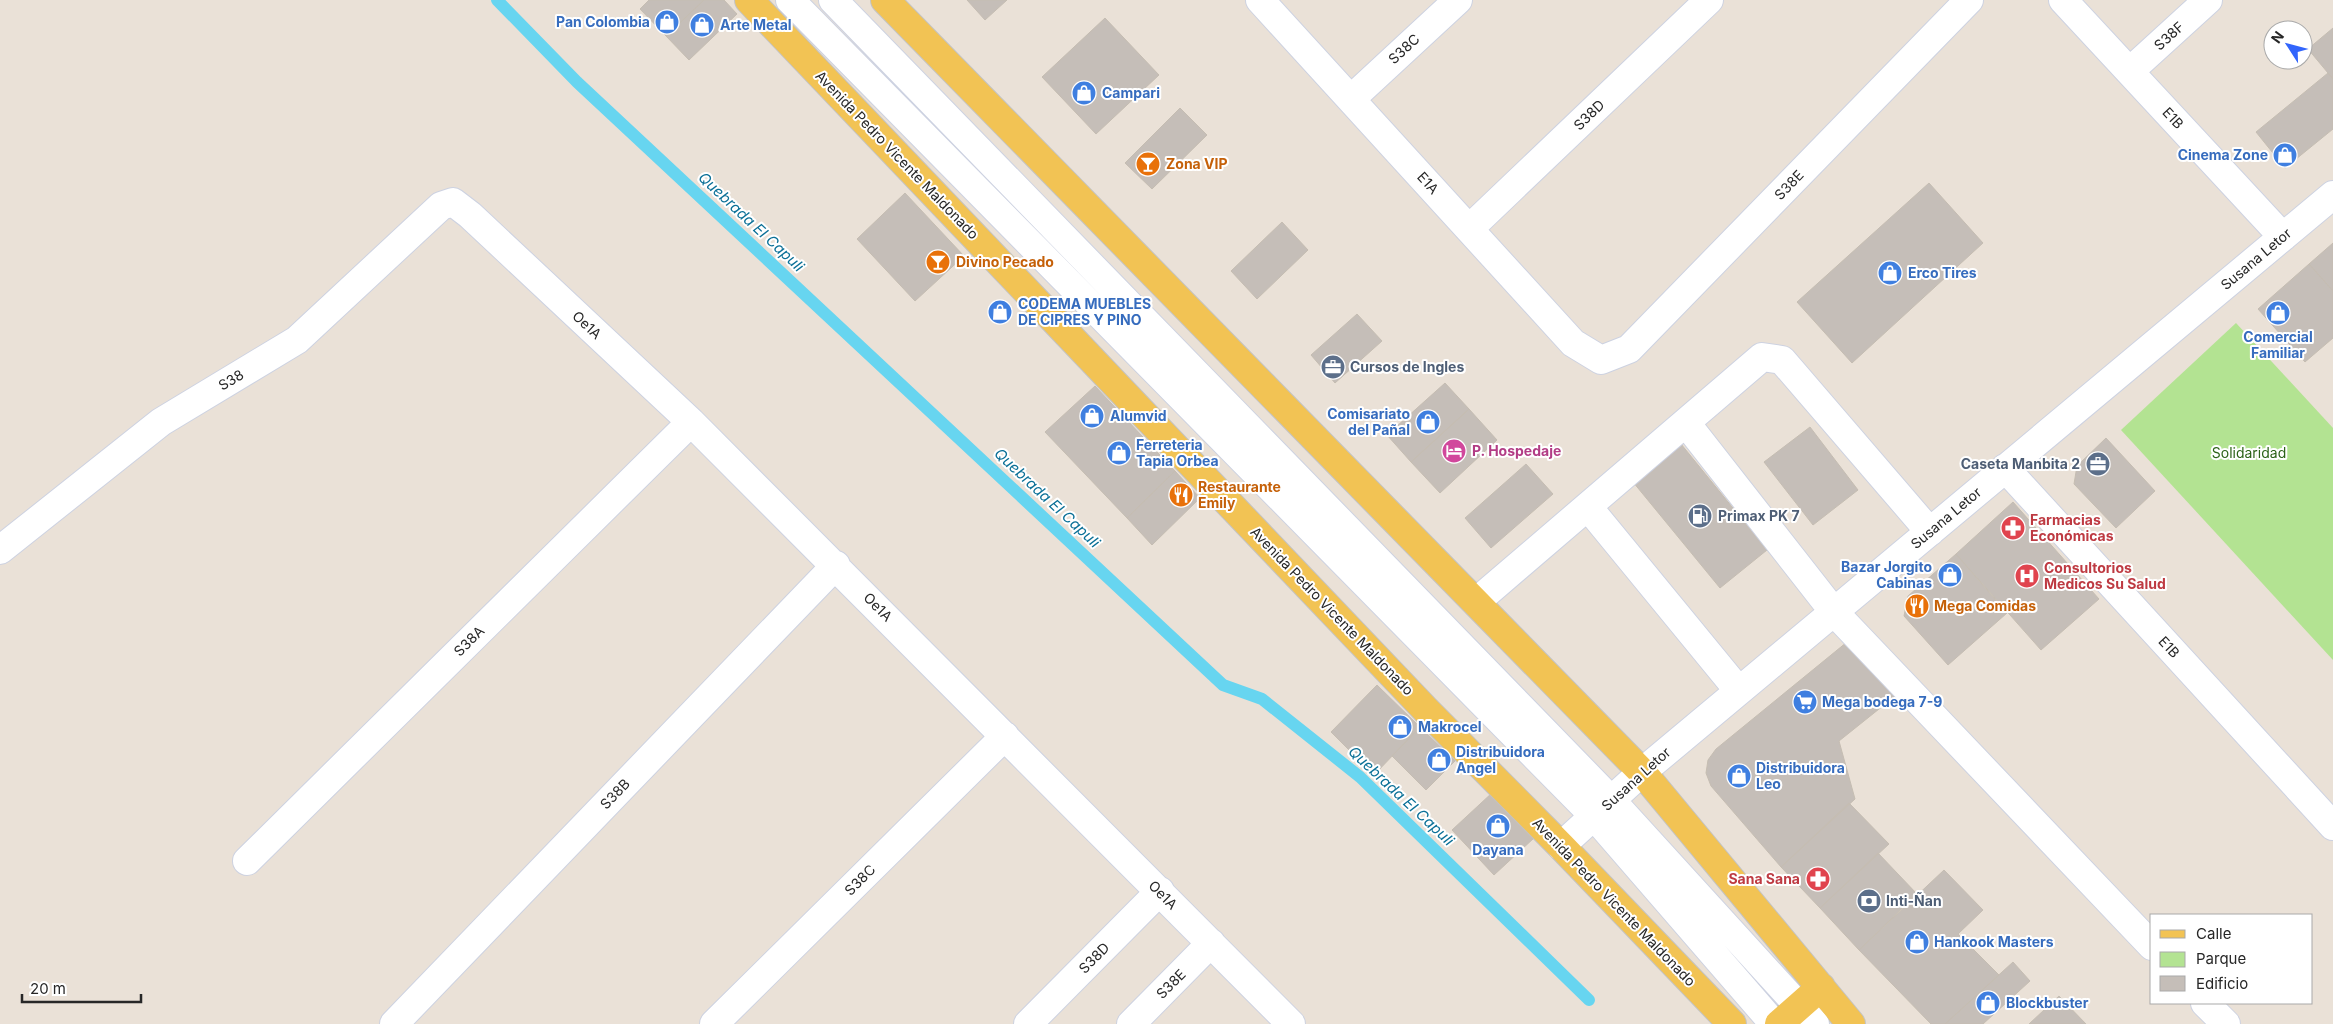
<svg xmlns="http://www.w3.org/2000/svg" width="2333" height="1024" font-family="Inter,sans-serif">
  <style>
    .green { fill: #b3e392 }
    .lines { fill: none; stroke-linecap: round; stroke-linejoin: round }
    .stream { stroke: #67d5f0; stroke-width: 12 }
    .building { fill: #c5beb8; stroke: #c5bdb2 }
    .minor-casing { stroke: #cdd2e1; stroke-width: 30 }
    .major-casing { stroke: #c3c3c3; stroke-width: 30 }
    .minor { stroke: #fff; stroke-width: 28 }
    .major { stroke: #f2c354; stroke-width: 28 }
    .labels { text-anchor: middle; stroke-width: 4; stroke-linejoin: round; paint-order: stroke }
    .shop-label { font-size: 14px; font-weight: bold; fill: #366cbe; stroke: #fff; text-anchor: start }
    .street-label { font-size: 14px; fill: #272727; stroke: #fff }
    .food-label { font-size: 14px; font-weight: bold; fill: #c56008; stroke: #fff; text-anchor: start }
    .service-label { font-size: 14px; font-weight: bold; fill: #4e5e75; stroke: #fff; text-anchor: start }
    .hotel-label { font-size: 14px; font-weight: bold; fill: #b23c85; stroke: #fff; text-anchor: start }
    .park-label { font-size: 14px; fill: #2c6318; stroke: #fff }
    .health-label { font-size: 14px; font-weight: bold; fill: #be3a42; stroke: #fff; text-anchor: start }
    .water-label { font-size: 15px; font-style: italic; fill: #0b7097; stroke: #fff }
  </style>
  <rect width="100%" height="100%" fill="#eae1d7"/>
  <!-- green -->
  <path class="green" d="M2236,323L2333,428V660L2121,430Z"/>
  <g class="lines">
    <!-- stream -->
    <path class="stream" d="M497,0L577,82L1223,685L1262,699L1360,777L1589,1000"/>
  </g>
  <!-- building -->
  <path class="building" d="M649,0H704L666,36L640,9Z
    M704,0H724L737,14L689,60L666,36Z
    M967,0H1007L985,20Z
    M1105,18L1159,75L1096,134L1042,77Z
    M2333,28V79L2308,49Z
    M2328,73L2333,79V129L2285,168L2256,132Z
    M1180,108L1207,135L1152,189L1125,163Z
    M1929,183L1983,243L1852,363L1797,302Z
    M905,193L964,256L915,301L857,239Z
    M1282,222L1308,250L1257,299L1231,271Z
    M2333,243V291L2309,264Z
    M2309,264L2333,291V338L2305,362L2258,309Z
    M1357,314L1382,341L1335,383L1311,355Z
    M1445,383L1469,409L1411,462L1387,435Z
    M1095,386L1175,471L1127,518L1045,432Z
    M1469,409L1497,440L1440,493L1411,462Z
    M1810,427L1858,490L1813,525L1764,462Z
    M2106,438L2155,491L2116,528L2074,484L2077,466Z
    M1681,444L1767,550L1720,588L1633,482Z
    M1526,464L1553,494L1491,548L1465,518Z
    M1175,471L1200,498L1152,545L1127,518Z
    M2013,502L2099,599L2041,650L1956,554Z
    M1956,554L2007,613L1948,665L1904,616L1908,596Z
    M1847,642L1894,697L1839,741L1855,799L1781,867L1711,786L1706,773L1708,760L1716,749Z
    M1377,685L1420,727L1374,775L1331,732Z
    M1420,727L1455,761L1426,790L1392,756Z
    M1493,792L1534,838L1494,875L1452,830Z
    M1849,803L1889,844L1820,908L1781,867Z
    M1878,853L1917,894L1859,950L1820,908Z
    M1944,870L1983,910L1958,934L1999,975L1945,1024H1931L1859,950Z
    M2013,962L2030,981L1983,1024H1945Z
    M2059,996L2086,1024H2029Z"/>
  <g class="lines">
    <defs>
      <path id="minor" d="M790,0L1594,816L1774,1024
        M833,0L1611,800L1815,1024
        M1260,0L1573,343L1601,360L1629,349L1969,0
        M2063,0L2283,237
        M2130,71L2208,0
        M1351,99L1458,0
        M1469,229L1709,0
        M1686,423L1834,612L2152,946
        M2005,468L2333,826
        M1588,507L1739,691
        M0,550L161,422L297,340L441,206L453,202L470,215L691,422L1291,1024
        M1476,602L1762,357L1782,360L1930,532
        M1561,846L1642,772L2333,195
        M247,861L691,422
        M2205,1003L2226,1024
        M394,1024L836,565
        M714,1024L1005,736
        M1028,1024L1160,891
        M1131,1024L1211,943"/>
      <path id="major" d="M749,0L1425,709L1561,846L1732,1024
        M885,0L1642,772L1851,1024
        M1779,1024L1821,987"/>
    </defs>
    <!-- minor casing -->
    <use href="#minor" class="minor-casing"/>
    <!-- major casing -->
    <use href="#major" class="major-casing"/>
    <!-- minor -->
    <use href="#minor" class="minor"/>
    <!-- major -->
    <use href="#major" class="major"/>
  </g>
  <!-- icons -->
  <defs>
    <symbol id="shop-disc" viewBox="-11 -11 22 22"><circle r="9.5" fill="#3f7fe0" stroke="#fff"/><path d="M-5-2.5h2.3a2.7 3.5 0 0 1 5.4 0H5L5.5 6h-11ZM-1.5-2.5h3a1.5 2.3 0 0 0-3 0Z" fill="#fff"/></symbol>
    <symbol id="bar-disc" viewBox="-11 -11 22 22"><circle r="9.5" fill="#e8710a" stroke="#fff"/><path d="M-6-5H6L.8 .8V4.5H3.5V6h-7V4.5H-.8V.8Z" fill="#fff"/></symbol>
    <symbol id="office-disc" viewBox="-11 -11 22 22"><circle r="9.5" fill="#5c6f8a" stroke="#fff"/><path d="M-6-3h4V-5.5h4V-3h4V5H-6ZM-1-4.5V-3h2v-1.5ZM-6 0V1H6V0Z" fill="#fff"/></symbol>
    <symbol id="hotel-disc" viewBox="-11 -11 22 22"><circle r="9.5" fill="#d1479c" stroke="#fff"/><path d="M-6-4.5h1.5V1H6V5H4.5V3h-9V5H-6ZM-4 0a1.8 1.8 0 1 1 3.6 0ZM.5 0V-2.5h3Q6-2.5 6 0Z" fill="#fff"/></symbol>
    <symbol id="restaurant-disc" viewBox="-11 -11 22 22"><circle r="9.5" fill="#e8710a" stroke="#fff"/><path d="M-5-6h1v4h1v-4h1v4h1v-4h1v5L-1.5 .5V6h-2V.5L-5-1ZM5-6V6H3V1.5H1.5Q1.5-4 5-6Z" fill="#fff"/></symbol>
    <symbol id="fuel-disc" viewBox="-11 -11 22 22"><circle r="9.5" fill="#5c6f8a" stroke="#fff"/><path d="M-5.5-6h7V0h2V4h1.3V-2.5L3-4.5l.8-.8L6-3V5H2.5V1h-1V6h-7ZM-4.2-4.7v3.2H.2V-4.7Z" fill="#fff"/></symbol>
    <symbol id="pharmacy-disc" viewBox="-11 -11 22 22"><circle r="9.5" fill="#e0444e" stroke="#fff"/><path d="M-2-6h4v4h4v4h-4v4h-4v-4h-4v-4h4Z" fill="#fff"/></symbol>
    <symbol id="hospital-disc" viewBox="-11 -11 22 22"><circle r="9.5" fill="#e0444e" stroke="#fff"/><path d="M-5-5h3v3.5h4V-5h3V5h-3V1.5h-4V5h-3Z" fill="#fff"/></symbol>
    <symbol id="supermarket-disc" viewBox="-11 -11 22 22"><circle r="9.5" fill="#3f7fe0" stroke="#fff"/><path d="M-6-5.5h2.5l.6 2H6L4.5 2H-2.5L-4.4-4H-6ZM-1.5 3.2a1.3 1.3 0 1 0 .1 0ZM3 3.2a1.3 1.3 0 1 0 .1 0Z" fill="#fff"/></symbol>
    <symbol id="bank-disc" viewBox="-11 -11 22 22"><circle r="9.5" fill="#5c6f8a" stroke="#fff"/><path d="M-6-4H6V4H-6ZM0-2.3a2.3 2.3 0 1 0 0 4.6a2.3 2.3 0 1 0 0-4.6Z" fill="#fff"/></symbol>
  </defs>
  <g fill-rule="evenodd">
    <use href="#shop-disc" x="653" y="8" width="28" height="28"/>
    <use href="#shop-disc" x="688" y="11" width="28" height="28"/>
    <use href="#shop-disc" x="1070" y="79" width="28" height="28"/>
    <use href="#shop-disc" x="2271" y="141" width="28" height="28"/>
    <use href="#bar-disc" x="1134" y="150" width="28" height="28"/>
    <use href="#bar-disc" x="924" y="248" width="28" height="28"/>
    <use href="#shop-disc" x="1876" y="259" width="28" height="28"/>
    <use href="#shop-disc" x="986" y="298" width="28" height="28"/>
    <use href="#shop-disc" x="2264" y="299" width="28" height="28"/>
    <use href="#office-disc" x="1319" y="353" width="28" height="28"/>
    <use href="#shop-disc" x="1078" y="402" width="28" height="28"/>
    <use href="#shop-disc" x="1414" y="408" width="28" height="28"/>
    <use href="#hotel-disc" x="1440" y="437" width="28" height="28"/>
    <use href="#shop-disc" x="1105" y="439" width="28" height="28"/>
    <use href="#office-disc" x="2084" y="450" width="28" height="28"/>
    <use href="#restaurant-disc" x="1167" y="481" width="28" height="28"/>
    <use href="#fuel-disc" x="1686" y="502" width="28" height="28"/>
    <use href="#pharmacy-disc" x="1999" y="514" width="28" height="28"/>
    <use href="#shop-disc" x="1936" y="561" width="28" height="28"/>
    <use href="#hospital-disc" x="2013" y="562" width="28" height="28"/>
    <use href="#restaurant-disc" x="1903" y="592" width="28" height="28"/>
    <use href="#supermarket-disc" x="1791" y="688" width="28" height="28"/>
    <use href="#shop-disc" x="1386" y="713" width="28" height="28"/>
    <use href="#shop-disc" x="1425" y="746" width="28" height="28"/>
    <use href="#shop-disc" x="1725" y="762" width="28" height="28"/>
    <use href="#shop-disc" x="1484" y="812" width="28" height="28"/>
    <use href="#pharmacy-disc" x="1804" y="865" width="28" height="28"/>
    <use href="#bank-disc" x="1855" y="887" width="28" height="28"/>
    <use href="#shop-disc" x="1903" y="928" width="28" height="28"/>
    <use href="#shop-disc" x="1974" y="989" width="28" height="28"/>
  </g>
  <g class="labels">
    <!-- shop labels -->
    <g class="shop-label">
      <text x="650" y="27" text-anchor="end">Pan Colombia</text>
      <text x="720" y="30">Arte Metal</text>
      <text x="1102" y="98">Campari</text>
      <text x="2268" y="160" text-anchor="end">Cinema Zone</text>
      <text x="1908" y="278">Erco Tires</text>
      <text x="1018" y="309">CODEMA MUEBLES<tspan x="1018" dy="16">DE CIPRES Y PINO</tspan></text>
      <text x="2278" y="342" text-anchor="middle">Comercial<tspan x="2278" dy="16">Familiar</tspan></text>
      <text x="1410" y="419" text-anchor="end">Comisariato<tspan x="1410" dy="16">del Pañal</tspan></text>
      <text x="1110" y="421">Alumvid</text>
      <text x="1136" y="450">Ferreteria<tspan x="1136" dy="16">Tapia Orbea</tspan></text>
      <text x="1932" y="572" text-anchor="end">Bazar Jorgito<tspan x="1932" dy="16">Cabinas</tspan></text>
      <text x="1822" y="707">Mega bodega 7-9</text>
      <text x="1418" y="732">Makrocel</text>
      <text x="1456" y="757">Distribuidora<tspan x="1456" dy="16">Angel</tspan></text>
      <text x="1756" y="773">Distribuidora<tspan x="1756" dy="16">Leo</tspan></text>
      <text x="1498" y="855" text-anchor="middle">Dayana</text>
      <text x="1934" y="947">Hankook Masters</text>
      <text x="2006" y="1008">Blockbuster</text>
    </g>
    <!-- street labels -->
    <g class="street-label">
      <text transform="translate(2169 36) rotate(-42)" y="5">S38F</text>
      <text transform="translate(1404 49) rotate(-43)" y="5">S38C</text>
      <text transform="translate(1589 115) rotate(-44)" y="5">S38D</text>
      <text transform="translate(2173 118) rotate(47)" y="5">E1B</text>
      <text transform="translate(897 155) rotate(46)" y="5">Avenida Pedro Vicente Maldonado</text>
      <text transform="translate(1428 183) rotate(48)" y="5">E1A</text>
      <text transform="translate(1789 185) rotate(-46)" y="5">S38E</text>
      <text transform="translate(2256 259) rotate(-40)" y="5">Susana Letor</text>
      <text transform="translate(587 325) rotate(43)" y="5">Oe1A</text>
      <text transform="translate(231 380) rotate(-31)" y="5">S38</text>
      <text transform="translate(1946 518) rotate(-40)" y="5">Susana Letor</text>
      <text transform="translate(878 607) rotate(45)" y="5">Oe1A</text>
      <text transform="translate(1332 611) rotate(46)" y="5">Avenida Pedro Vicente Maldonado</text>
      <text transform="translate(469 641) rotate(-45)" y="5">S38A</text>
      <text transform="translate(2169 647) rotate(47)" y="5">E1B</text>
      <text transform="translate(1636 779) rotate(-42)" y="5">Susana Letor</text>
      <text transform="translate(615 794) rotate(-46)" y="5">S38B</text>
      <text transform="translate(860 880) rotate(-45)" y="5">S38C</text>
      <text transform="translate(1163 895) rotate(45)" y="5">Oe1A</text>
      <text transform="translate(1614 902) rotate(46)" y="5">Avenida Pedro Vicente Maldonado</text>
      <text transform="translate(1094 958) rotate(-45)" y="5">S38D</text>
      <text transform="translate(1171 984) rotate(-45)" y="5">S38E</text>
    </g>
    <!-- food labels -->
    <g class="food-label">
      <text x="1166" y="169">Zona VIP</text>
      <text x="956" y="267">Divino Pecado</text>
      <text x="1198" y="492">Restaurante<tspan x="1198" dy="16">Emily</tspan></text>
      <text x="1934" y="611">Mega Comidas</text>
    </g>
    <!-- service labels -->
    <g class="service-label">
      <text x="1350" y="372">Cursos de Ingles</text>
      <text x="2080" y="469" text-anchor="end">Caseta Manbita 2</text>
      <text x="1718" y="521">Primax PK 7</text>
      <text x="1886" y="906">Inti-Ñan</text>
    </g>
    <!-- hotel labels -->
    <g class="hotel-label">
      <text x="1472" y="456">P. Hospedaje</text>
    </g>
    <!-- park labels -->
    <g class="park-label">
      <text x="2249" y="458">Solidaridad</text>
    </g>
    <!-- health labels -->
    <g class="health-label">
      <text x="2030" y="525">Farmacias<tspan x="2030" dy="16">Económicas</tspan></text>
      <text x="2044" y="573">Consultorios<tspan x="2044" dy="16">Medicos Su Salud</tspan></text>
      <text x="1800" y="884" text-anchor="end">Sana Sana</text>
    </g>
    <!-- water labels -->
    <g class="water-label">
      <text transform="translate(751 222) rotate(43)" y="5">Quebrada El Capuli</text>
      <text transform="translate(1047 498) rotate(43)" y="5">Quebrada El Capuli</text>
      <text transform="translate(1401 796) rotate(43)" y="5">Quebrada El Capuli</text>
    </g>
  </g>
  <!-- legend -->
  <rect x="2150" y="914" width="162" height="90" fill="#ffffff" stroke="#a9a9a9"/>
  <rect x="2160" y="930" width="25" height="8" fill="#f2c354" stroke="#a9a9a9"/>
  <text x="2196" y="939" font-size="15" fill="#272727">Calle</text>
  <rect x="2160" y="952" width="25" height="15" fill="#b3e392" stroke="#a9a9a9"/>
  <text x="2196" y="964" font-size="15" fill="#272727">Parque</text>
  <rect x="2160" y="976" width="25" height="15" fill="#c5beb8" stroke="#a9a9a9"/>
  <text x="2196" y="989" font-size="15" fill="#272727">Edificio</text>
  <!-- north arrow -->
  <g transform="translate(2288 45) rotate(306)"><circle r="24" fill="#ffffff" stroke="#a9a9a9"/>
  <path d="M0-4L9 19L0 12L-9 19Z" fill="#3265fc"/>
  <text y="-8" font-size="14" font-weight="bold" text-anchor="middle" fill="#272727">N</text>
  </g>
  <!-- scale -->
  <path d="M22 994v8h119v-8" fill="none" stroke="#272727" stroke-width="2.5"/>
  <text x="30" y="994" font-size="15" fill="#272727" stroke="#ffffff" stroke-width="4" paint-order="stroke">20 m</text>
</svg>
